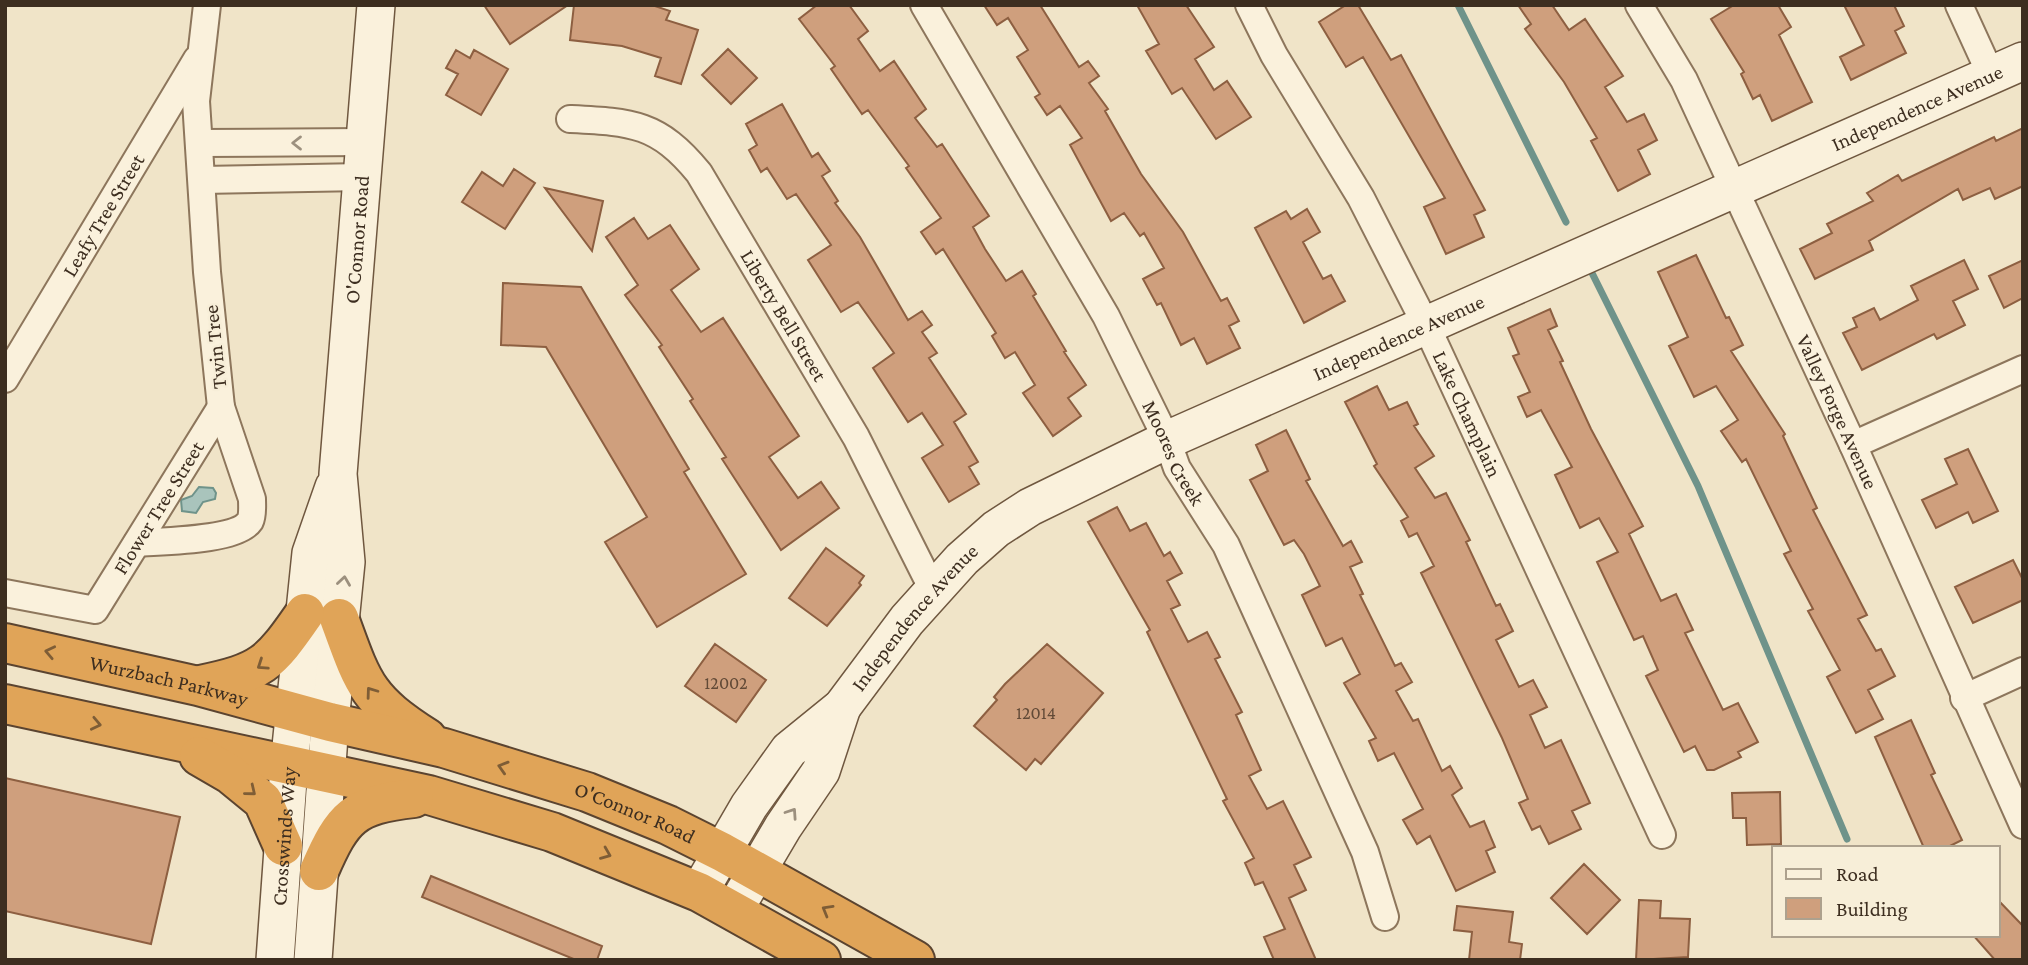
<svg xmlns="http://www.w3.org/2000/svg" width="2028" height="965" font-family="'Crimson Pro',serif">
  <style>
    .water { fill: #a9c4bc; stroke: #6f938a; stroke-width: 2 }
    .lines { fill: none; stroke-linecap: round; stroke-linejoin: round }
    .stream { stroke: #6f938a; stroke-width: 7 }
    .building { fill: #cf9f7d; stroke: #8d5f41; stroke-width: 2 }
    .street-casing { stroke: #8d765c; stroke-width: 30 }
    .secondary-casing { stroke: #6f573f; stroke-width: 40 }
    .highway-casing { stroke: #5b4430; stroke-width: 42 }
    .street { stroke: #faf1dc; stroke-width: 26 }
    .secondary { stroke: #faf1dc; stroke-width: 37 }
    .highway { stroke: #e0a458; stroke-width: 38 }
    .oneway { stroke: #9c907e }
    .oneway2 { stroke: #7e5d36 }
    .labels { text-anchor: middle; stroke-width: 5; stroke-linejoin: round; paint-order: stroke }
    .number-label { font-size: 18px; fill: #624a37 }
    .street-label { font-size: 21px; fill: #3d2e20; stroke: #f7eed8 }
  </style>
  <rect width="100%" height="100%" fill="#f0e4c8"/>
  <!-- water -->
  <path class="water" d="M199,487L213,488L216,493L215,499L203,502L196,513L182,511L181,500L192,496Z"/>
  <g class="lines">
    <!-- stream -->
    <path class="stream" d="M1458,5L1566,222
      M1592,273L1698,486L1847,839"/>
  </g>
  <!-- building -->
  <path class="building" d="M484,5H568L510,44Z
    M574,5H652L670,11L666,20L698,30L681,84L655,76L661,58L622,46L570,40Z
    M817,5H849L868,31L858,39L880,71L894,61L926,109L915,118L937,147L942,144L989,216L973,227L985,249L1006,281L1022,271L1036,294L1033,296L1066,351L1064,352L1086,385L1068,398L1081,416L1053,436L1023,393L1035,385L1015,352L1005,358L992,336L996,333L943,249L936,254L921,232L941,218L906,168L909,166L868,110L862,114L831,69L835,66L799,19Z
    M984,5H1040L1079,67L1088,61L1099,76L1089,83L1108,109L1105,111L1141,174L1183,232L1221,301L1227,298L1239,321L1229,326L1240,348L1207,364L1194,338L1181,345L1161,303L1157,305L1143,279L1164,268L1144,233L1140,236L1124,213L1111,221L1070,145L1082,138L1060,106L1047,115L1035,97L1040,94L1017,57L1028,50L1008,18L997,25Z
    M1137,5H1186L1214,47L1195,59L1214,90L1227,81L1251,117L1216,139L1182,88L1172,94L1146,51L1159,44Z
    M1346,5H1358L1391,60L1401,55L1485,210L1474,215L1484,237L1446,254L1424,207L1445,198L1363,57L1346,67L1319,22Z
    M1518,5H1552L1569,30L1585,19L1623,76L1605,87L1627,122L1644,114L1657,140L1638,150L1650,174L1618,191L1591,141L1597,138L1564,82L1525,29L1531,24Z
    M1734,5H1778L1791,27L1779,35L1812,102L1772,121L1760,95L1753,99L1741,74L1744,72L1711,19Z
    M1844,5H1894L1904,26L1895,31L1906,53L1851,80L1840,57L1864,45Z
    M728,49L757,78L731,104L702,75Z
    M456,50L470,58L474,50L508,69L481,115L446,95L458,74L446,68Z
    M782,104L812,157L818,153L830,171L822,176L838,201L835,203L860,237L908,320L922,311L932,325L922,332L937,353L929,358L966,414L954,422L978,462L969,467L979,484L949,502L922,458L943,445L922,413L908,422L873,368L894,353L858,302L841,312L808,260L831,245L796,194L787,199L767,168L761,172L749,150L757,145L746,124Z
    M2023,128V186L1995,199L1990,188L1963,200L1958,189L1869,241L1873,250L1815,279L1800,249L1832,233L1827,224L1873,201L1867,193L1898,175L1902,181L1994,137L1996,141Z
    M514,169L535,183L505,229L462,202L482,172L503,186Z
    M545,188L603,201L592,251Z
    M1307,209L1320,232L1303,242L1323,279L1331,275L1345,301L1304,323L1255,228L1286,211L1291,219Z
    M634,218L648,239L670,225L699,269L671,290L701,332L723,318L799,436L769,457L798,498L821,482L839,508L781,550L722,459L726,457L690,401L693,399L659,347L662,345L625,295L638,285L606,237Z
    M1696,255L1726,318L1729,317L1743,345L1731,351L1785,434L1783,436L1817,508L1813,510L1867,615L1858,619L1876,651L1881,649L1895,676L1868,690L1883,719L1856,733L1827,677L1840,670L1808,611L1813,609L1784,554L1791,551L1746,459L1742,462L1721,431L1738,420L1716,386L1694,397L1669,346L1688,337L1658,272Z
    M1964,260L1978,289L1953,301L1965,325L1937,339L1934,334L1862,370L1843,333L1857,327L1853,318L1874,308L1880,320L1918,300L1911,286Z
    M2023,260V298L2004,308L1989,276Z
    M503,283L581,287L689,469L684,472L746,574L657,627L605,542L647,517L546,347L501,345Z
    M1550,309L1557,326L1548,330L1563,361L1560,362L1591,429L1643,526L1629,534L1661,601L1676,594L1693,630L1685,633L1723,710L1738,703L1758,742L1738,752L1741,757L1714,770H1707L1695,746L1684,752L1646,676L1658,670L1643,636L1634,640L1597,562L1618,552L1599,518L1580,528L1555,475L1572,467L1541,410L1527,417L1518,397L1530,392L1513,356L1519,354L1508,328Z
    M1377,386L1389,410L1407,402L1418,424L1414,426L1434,456L1415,468L1435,498L1446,493L1470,540L1466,542L1496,606L1500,604L1513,631L1496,640L1519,687L1533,680L1547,707L1530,715L1545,748L1561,740L1590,803L1572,811L1581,829L1549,844L1540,826L1532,830L1519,803L1528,799L1502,738L1421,573L1434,566L1417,533L1409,537L1401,521L1408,517L1374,466L1377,464L1345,402Z
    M1286,430L1310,479L1306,481L1343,546L1351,541L1362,562L1350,567L1363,594L1360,595L1395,666L1401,663L1412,682L1396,691L1413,721L1418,719L1442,771L1450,766L1462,788L1452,795L1470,827L1484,821L1495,847L1486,851L1495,872L1456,891L1430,836L1417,844L1403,820L1423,809L1394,753L1378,761L1369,741L1376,738L1344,683L1360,674L1342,638L1326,646L1302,595L1320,586L1304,554L1294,540L1284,545L1250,480L1268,471L1256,445Z
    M1968,449L1998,511L1973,523L1968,512L1936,528L1922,500L1957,484L1945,459Z
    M1117,507L1130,531L1146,523L1164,556L1170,552L1182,573L1167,581L1180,605L1171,609L1188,642L1207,632L1220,657L1215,659L1242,712L1236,715L1261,770L1249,776L1267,809L1283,801L1311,857L1294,865L1306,890L1289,898L1316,960H1274L1264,937L1285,929L1263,882L1255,885L1245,863L1254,858L1223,801L1227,799L1147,632L1150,630L1088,522Z
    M826,548L864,576L859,583L861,585L827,626L789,598Z
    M2013,560L2023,580V600L1973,623L1955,587Z
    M715,644L766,680L736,722L685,686Z
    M1047,644L1103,693L1041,764L1035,759L1026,770L974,726L997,700L994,697L1005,684Z
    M1911,720L1935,773L1931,775L1962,840L1946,848H1924L1875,737Z
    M5,778L180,817L151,944L5,911Z
    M1780,792L1781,844L1747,845L1746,818H1733L1732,793Z
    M1584,864L1620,900L1587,934L1551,898Z
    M431,876L602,946L597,960H576L422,897Z
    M1639,900L1661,901L1660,918L1690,919L1688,957L1636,960Z
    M1998,900L2023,926V960H1995L1973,935H1998Z
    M1457,906L1513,912L1509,942L1522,944L1520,960H1469L1472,932L1454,930Z"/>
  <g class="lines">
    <defs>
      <g id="street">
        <path id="s1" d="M924,5L1106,316L1167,440L1177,468L1226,545L1365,852L1385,917"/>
        <path id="s2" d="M1249,5L1274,55L1361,198L1426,325L1662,835"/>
        <path id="s3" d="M1639,5L1684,80L1853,445L2023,825"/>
        <path d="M1959,5L1991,75"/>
        <path id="s4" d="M570,119C632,122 658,123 699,173L856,437L933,590"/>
        <path d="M199,143L365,142"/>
        <path d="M202,180L363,177"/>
        <path id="s5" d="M5,379L197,59"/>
        <path d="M1853,445L2023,369"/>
        <path d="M137,543C160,541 237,541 250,521C253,515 252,506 252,499L221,407L207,272L196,101L207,5"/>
        <path id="s6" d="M5,593L95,610L221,407"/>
        <path d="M1964,698L2023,671"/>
      </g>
      <g id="secondary">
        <path id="s7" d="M699,892L749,806L789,750L842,707L907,620L962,559L996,529L1030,507L1167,440L2023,61"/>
        <path d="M734,910L783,827L821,771L842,707"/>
        <path id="s8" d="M275,960L289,766L311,553L334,487"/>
        <path id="s9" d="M313,960L330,722L346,562L338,474L376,5"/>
      </g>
      <g id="highway">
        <path d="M339,618C363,684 366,699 427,738"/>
        <path id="s10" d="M5,643L198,686L330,722L444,748L587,792L668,825L722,852L915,960"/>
        <path d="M200,685C262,672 269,665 305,613"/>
        <path d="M5,704L429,795L552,832L699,892L821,960"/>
        <path d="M199,756L230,774L263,801L283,846"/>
        <path d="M319,871C343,816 353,805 414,798"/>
      </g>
    </defs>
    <!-- street casing -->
    <use href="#street" class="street-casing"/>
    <!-- secondary casing -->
    <use href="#secondary" class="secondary-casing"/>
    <!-- highway casing -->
    <use href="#highway" class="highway-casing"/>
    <!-- street -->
    <use href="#street" class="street"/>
    <!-- secondary -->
    <use href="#secondary" class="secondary"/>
    <!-- highway -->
    <use href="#highway" class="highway"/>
  </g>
  <!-- one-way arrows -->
  <defs><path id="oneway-chevron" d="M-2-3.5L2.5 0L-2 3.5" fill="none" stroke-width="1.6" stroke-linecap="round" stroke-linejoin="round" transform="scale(1.75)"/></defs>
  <g class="oneway">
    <use href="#oneway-chevron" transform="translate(297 143) rotate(180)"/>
    <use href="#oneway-chevron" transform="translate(344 581) rotate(-82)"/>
    <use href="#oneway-chevron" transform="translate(792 813) rotate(-56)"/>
  </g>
  <g class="oneway2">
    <use href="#oneway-chevron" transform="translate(50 652) rotate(-168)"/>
    <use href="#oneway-chevron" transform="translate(262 665) rotate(146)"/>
    <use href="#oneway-chevron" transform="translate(371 692) rotate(-126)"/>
    <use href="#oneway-chevron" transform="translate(96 724) rotate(12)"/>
    <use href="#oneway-chevron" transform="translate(503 767) rotate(-163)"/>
    <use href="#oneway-chevron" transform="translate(251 791) rotate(39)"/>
    <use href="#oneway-chevron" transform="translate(606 854) rotate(22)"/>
    <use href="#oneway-chevron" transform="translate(827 910) rotate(-150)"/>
  </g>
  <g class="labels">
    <!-- number labels -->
    <g class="number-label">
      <text x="726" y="689">12002</text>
      <text x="1036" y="719">12014</text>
    </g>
    <!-- street labels -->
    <g class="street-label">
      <text dy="7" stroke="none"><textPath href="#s7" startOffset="1486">Independence Avenue</textPath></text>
      <text dy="7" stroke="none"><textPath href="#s5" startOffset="191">Leafy Tree Street</textPath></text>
      <text dy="7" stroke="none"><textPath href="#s9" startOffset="723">O'Connor Road</textPath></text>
      <text dy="7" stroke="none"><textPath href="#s4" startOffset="312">Liberty Bell Street</textPath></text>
      <text dy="7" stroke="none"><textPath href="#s7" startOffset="919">Independence Avenue</textPath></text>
      <text transform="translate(215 347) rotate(-96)" y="7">Twin Tree</text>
      <text dy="7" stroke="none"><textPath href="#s3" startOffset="453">Valley Forge Avenue</textPath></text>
      <text dy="7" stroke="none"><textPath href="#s2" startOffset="464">Lake Champlain</textPath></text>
      <text dy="7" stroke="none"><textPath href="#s1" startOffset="513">Moores Creek</textPath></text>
      <text dy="7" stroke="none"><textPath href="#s6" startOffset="212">Flower Tree Street</textPath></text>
      <text dy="7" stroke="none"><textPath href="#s7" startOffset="352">Independence Avenue</textPath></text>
      <text dy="7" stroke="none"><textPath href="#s10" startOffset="168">Wurzbach Parkway</textPath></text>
      <text dy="7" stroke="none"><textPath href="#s10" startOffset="653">O'Connor Road</textPath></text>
      <text dy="7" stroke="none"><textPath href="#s8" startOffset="124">Crosswinds Way</textPath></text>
    </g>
  </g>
  <!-- border -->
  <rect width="2028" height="965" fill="none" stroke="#3d2e20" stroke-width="14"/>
  <!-- legend -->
  <rect x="1772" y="846" width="228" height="91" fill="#f7eed8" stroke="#ada18e" stroke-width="2"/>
  <rect x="1786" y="869" width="35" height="10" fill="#faf1dc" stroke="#ada18e" stroke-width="2"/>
  <text x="1836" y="881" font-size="21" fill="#3d2e20">Road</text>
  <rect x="1786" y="898" width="35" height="21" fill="#cf9f7d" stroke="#ada18e" stroke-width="2"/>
  <text x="1836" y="916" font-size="21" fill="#3d2e20">Building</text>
</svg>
